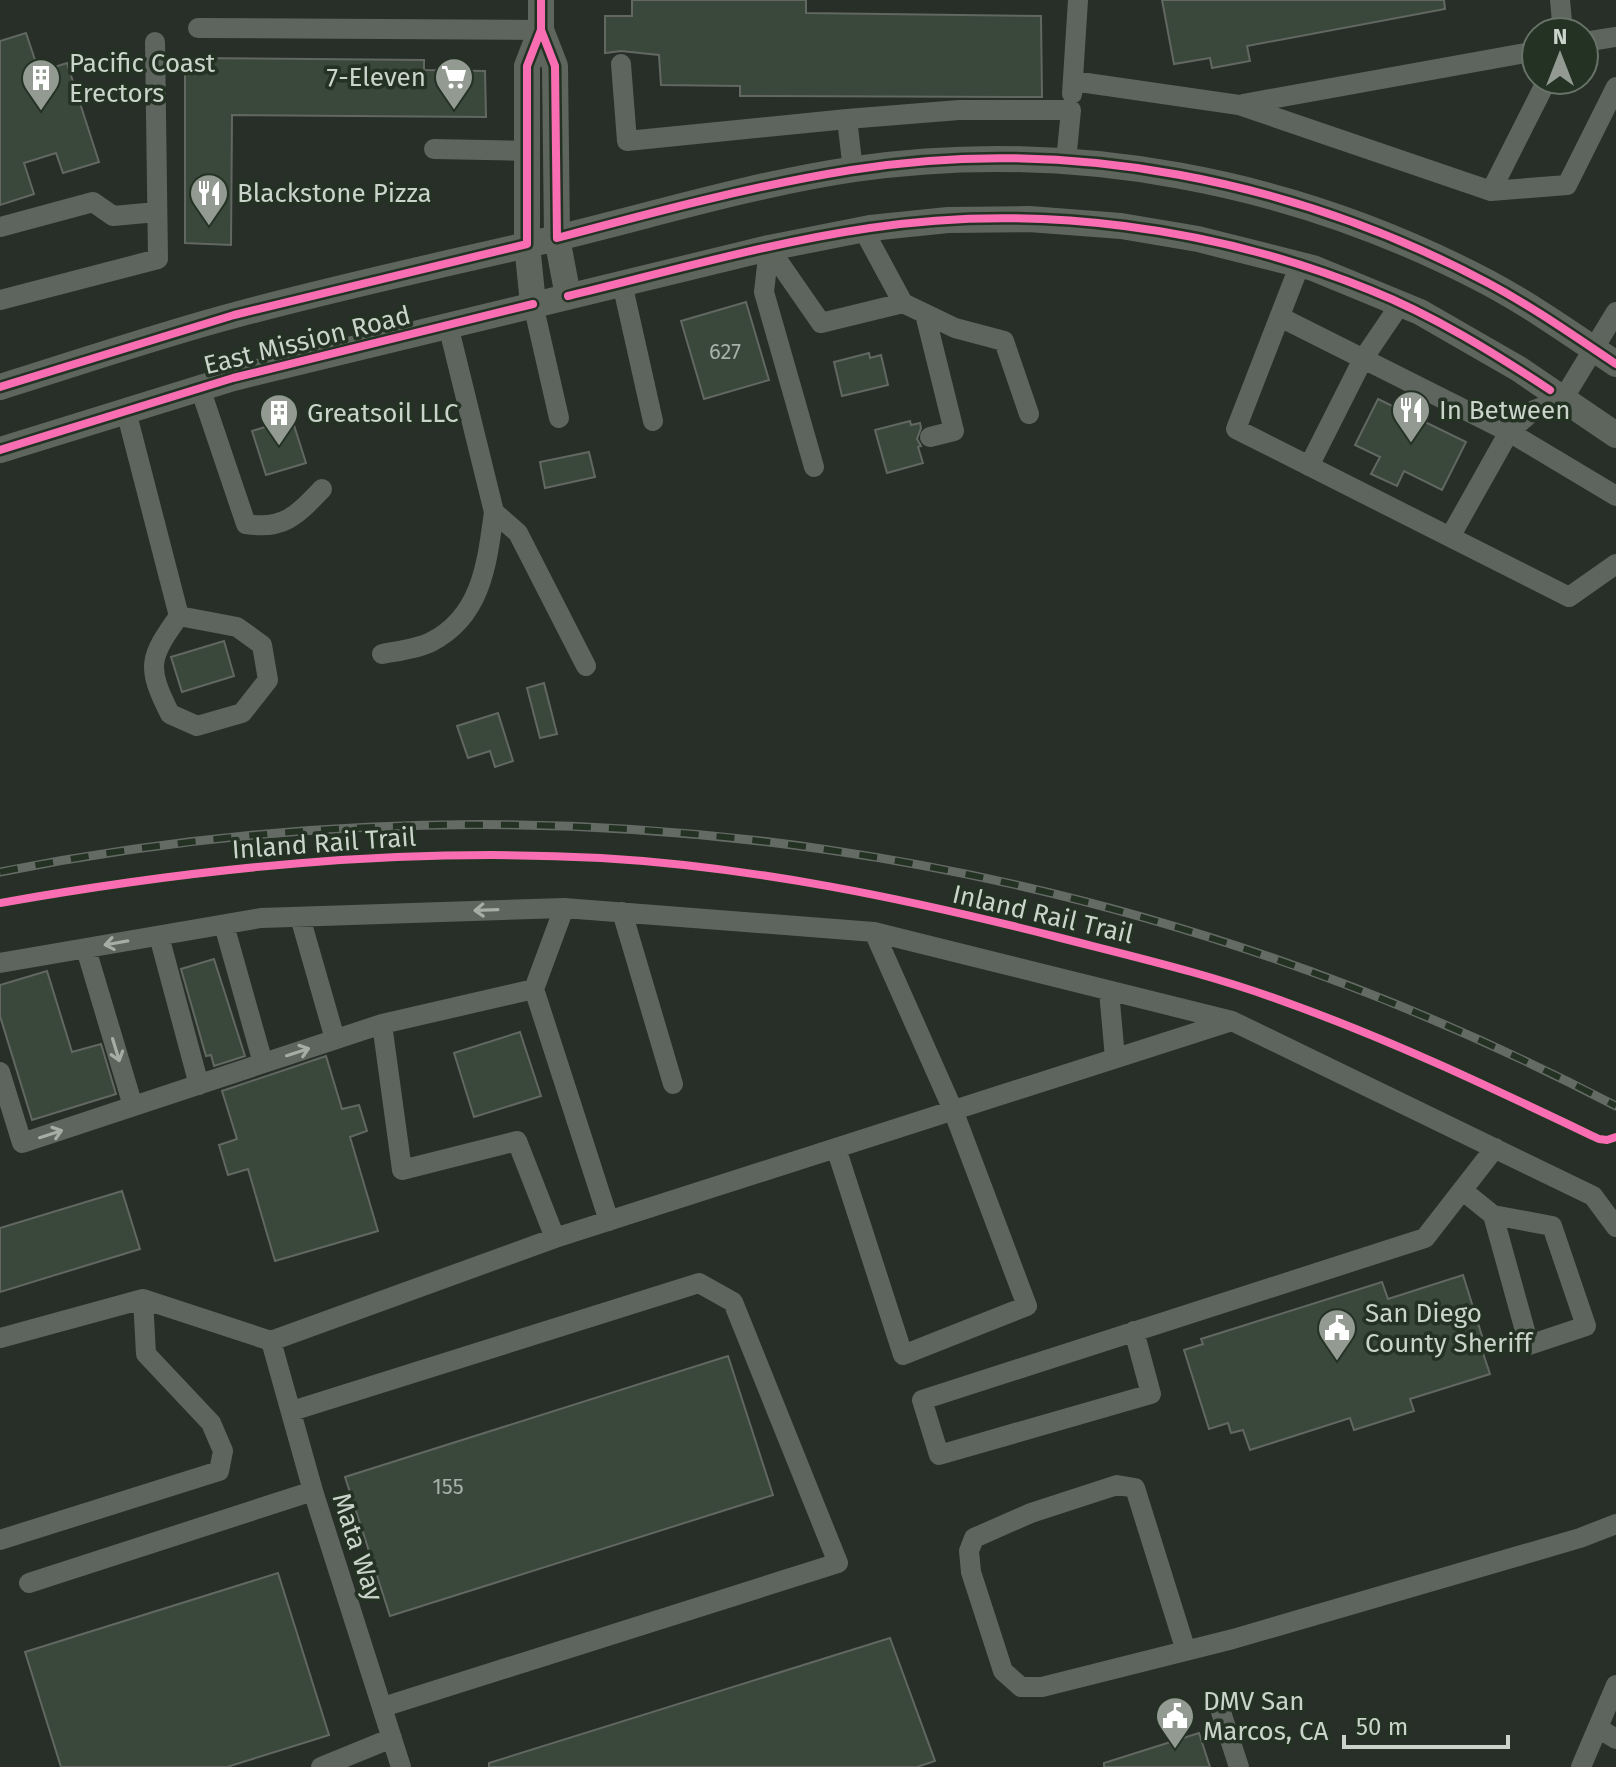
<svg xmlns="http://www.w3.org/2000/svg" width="1616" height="1767" font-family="'Fira Sans',sans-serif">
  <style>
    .building { fill: #3a473b; stroke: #626762; stroke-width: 2 }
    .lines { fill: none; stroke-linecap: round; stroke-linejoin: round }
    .minor { stroke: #5e645e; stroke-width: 20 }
    .major { stroke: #5d655d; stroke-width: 26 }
    .rail-casing { stroke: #646a64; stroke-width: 9 }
    .rail { stroke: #243224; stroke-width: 6; stroke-dasharray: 18; stroke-linecap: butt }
    .cycleway-casing { stroke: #243224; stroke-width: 13 }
    .cycleway { stroke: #f96db3; stroke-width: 8 }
    .oneway { stroke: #a5ada5 }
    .labels { text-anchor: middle; stroke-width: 7; stroke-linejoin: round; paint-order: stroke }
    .number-label { font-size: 22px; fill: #a7b1a7 }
    .poi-label { font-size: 26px; fill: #cbd4cb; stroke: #243224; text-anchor: start }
    .street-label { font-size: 26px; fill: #cbd4cb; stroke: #243224 }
  </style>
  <rect width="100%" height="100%" fill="#282e28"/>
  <!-- building -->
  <path class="building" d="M632,0H806V13L1041,16L1042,97L740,96V86L661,85L659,55L621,51L605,53V16H632Z
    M1162,0H1444L1445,9L1247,46L1250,61L1212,68L1210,58L1174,64Z
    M26,33L39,72L67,63L99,162L63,173L56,153L24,163L34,194L0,205V41Z
    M185,58L424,60V70L485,71L486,117L232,115L231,245L185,243Z
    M746,302L769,380L704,399L681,321Z
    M869,353L870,358L881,355L888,385L842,396L834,362Z
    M1378,399L1466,442L1442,490L1404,471L1397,486L1371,474L1380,457L1355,445Z
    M292,419L306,463L266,475L252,431Z
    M910,421L911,425L920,423L921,428L917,439L921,446L918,447L923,463L887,473L875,430Z
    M589,452L595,477L545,488L540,462Z
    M224,641L234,676L182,692L171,657Z
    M544,683L557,734L540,738L527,688Z
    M498,713L513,761L495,767L490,751L468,758L457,726Z
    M214,959L245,1056L214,1066L211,1055L206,1056L181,969Z
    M47,971L72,1052L101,1044L116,1094L32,1120L0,1016V985Z
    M520,1032L541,1096L474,1117L454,1053Z
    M326,1056L342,1109L359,1105L367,1131L350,1137L378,1231L275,1261L248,1169L228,1175L219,1145L237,1139L222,1091Z
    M122,1191L140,1249L0,1292V1228Z
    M1463,1275L1482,1336L1478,1338L1490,1374L1410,1399L1414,1411L1354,1430L1350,1418L1250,1450L1243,1430L1231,1433L1228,1423L1209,1429L1184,1350L1203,1344L1201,1339L1382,1282L1388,1299Z
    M728,1356L773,1495L390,1616L345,1477Z
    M278,1573L329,1735L227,1767H61L25,1652Z
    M890,1638L935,1761L917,1767H489V1763Z
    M1199,1733L1210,1767H1104V1763Z"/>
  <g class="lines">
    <!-- minor -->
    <path class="minor" d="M1560,0L1563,32
      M198,28L541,30
      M1584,42L1616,37
      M621,64L627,141L847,119L853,170
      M1073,81L1239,105L1491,191L1567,185L1616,87
      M1072,94L1078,0
      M1243,104L1536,51
      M847,119L959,110H1071L1066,161
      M434,149L528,151
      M1491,191L1547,80
      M0,227L93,202L113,216L157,212
      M769,248L821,323L903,303L863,229
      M769,248L764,292L814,467
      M1300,264L1236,429L1569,597L1616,564
      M622,283L653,421
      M0,300L158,259L155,42
      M903,303L955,328L1004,341L1029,414
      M533,304L559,418
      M1616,312L1563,399L1534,410L1509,432L1616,496
      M925,314L954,431L930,437
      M1280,317L1509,432L1450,537
      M448,325L494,512L518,533L586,666
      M200,388L246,524C284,530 297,515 322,489
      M126,411L179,616C149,658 146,666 170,714L197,726L242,713L268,680L262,645L237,627L179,616
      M1309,466L1363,359L1401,303
      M382,654C398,651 417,649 431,642C482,616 487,563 494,512
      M622,912L673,1084
      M300,917L335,1039
      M224,925L263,1063
      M159,936L199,1085
      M86,949L133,1106
      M0,963L261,918L564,908L874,932L1232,1021
      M534,989L609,1221
      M1109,991L1115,1058
      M0,1072L22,1143L382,1024
      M836,1148L903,1355L1027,1306L953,1110L874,932
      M1462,1190L1493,1215L1529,1345L1586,1326L1552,1226L1493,1215
      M555,1238L1232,1021L1593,1196L1616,1227
      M1134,1331L1151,1394L939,1455L922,1400L1425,1238L1495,1148
      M0,1338L143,1299L271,1341L555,1238L517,1141L402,1170L382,1024L534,989L564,908
      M271,1341L313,1491L401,1767
      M292,1411L699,1283L733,1302L838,1563L383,1707
      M0,1540L219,1471L223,1451L211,1423L146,1354L143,1299
      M29,1583L313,1491
      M1186,1651L1135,1488L1117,1485L1031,1513L974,1538L969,1551L971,1572L1003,1671L1021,1687H1042L1233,1639L1580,1538L1616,1524
      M1221,1712L1239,1767
      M1598,1728L1616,1739
      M321,1767L392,1738
      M1581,1767L1616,1685"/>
    <!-- major -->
    <path class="major" d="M541,30L555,66L557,238L568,296
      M533,304L527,244V66L541,30V0
      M0,387C78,363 156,336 235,315C342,286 450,263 557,238C656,214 754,184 855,169C1072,138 1293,180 1487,282C1532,306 1574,336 1616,364
      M0,450L233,378L769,248L870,228L948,220L1029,219L1121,226L1198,239L1313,268L1420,312L1519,369L1616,435"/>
    <defs>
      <path id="rail" d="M0,872C556,762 1114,845 1616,1106"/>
    </defs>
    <!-- rail casing -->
    <use href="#rail" class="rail-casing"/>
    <!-- rail -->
    <use href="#rail" class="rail"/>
    <defs>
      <path id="cycleway" d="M541,30L555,66L557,238C654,212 752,186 851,170C1069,135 1295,180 1488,283C1533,307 1574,336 1616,364
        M568,296C667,272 768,243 870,228C1036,203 1215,227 1370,290C1433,315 1494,353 1550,390
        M0,387L234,315L527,244V66L541,30V0
        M0,450L233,378L533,304
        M0,903C198,868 399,847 601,858C755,867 908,899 1057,937C1135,957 1213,975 1288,1003C1394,1041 1496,1090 1599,1139L1607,1140L1616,1137"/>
    </defs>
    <!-- cycleway casing -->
    <use href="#cycleway" class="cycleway-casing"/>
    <!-- cycleway -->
    <use href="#cycleway" class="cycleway"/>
  </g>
  <!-- one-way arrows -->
  <defs><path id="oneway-shaft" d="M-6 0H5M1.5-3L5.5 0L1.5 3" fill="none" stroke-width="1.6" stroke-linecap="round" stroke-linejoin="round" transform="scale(2)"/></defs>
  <g class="oneway">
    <use href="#oneway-shaft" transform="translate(486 910) rotate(178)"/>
    <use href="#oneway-shaft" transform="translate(116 943) rotate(170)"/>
    <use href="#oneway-shaft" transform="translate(116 1050) rotate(73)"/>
    <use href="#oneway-shaft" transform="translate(298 1052) rotate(-18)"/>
    <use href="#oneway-shaft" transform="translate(51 1134) rotate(-18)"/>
  </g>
  <!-- icons -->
  <defs>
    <symbol id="supermarket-pin" viewBox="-11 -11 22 30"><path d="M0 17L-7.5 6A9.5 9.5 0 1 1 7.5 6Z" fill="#929a92" stroke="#243224"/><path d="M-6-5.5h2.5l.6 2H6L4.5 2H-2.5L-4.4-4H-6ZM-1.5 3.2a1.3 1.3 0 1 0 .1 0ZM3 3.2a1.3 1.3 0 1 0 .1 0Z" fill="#fff"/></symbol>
    <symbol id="building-pin" viewBox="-11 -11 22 30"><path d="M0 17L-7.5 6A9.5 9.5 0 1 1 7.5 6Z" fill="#929a92" stroke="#243224"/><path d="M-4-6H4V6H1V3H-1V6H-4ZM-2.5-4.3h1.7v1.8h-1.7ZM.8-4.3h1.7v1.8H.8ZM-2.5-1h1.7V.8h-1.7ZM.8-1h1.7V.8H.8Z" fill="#fff"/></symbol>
    <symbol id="restaurant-pin" viewBox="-11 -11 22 30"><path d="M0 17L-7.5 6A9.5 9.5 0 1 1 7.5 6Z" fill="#929a92" stroke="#243224"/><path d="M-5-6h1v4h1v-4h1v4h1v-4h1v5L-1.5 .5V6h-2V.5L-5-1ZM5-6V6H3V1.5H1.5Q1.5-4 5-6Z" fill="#fff"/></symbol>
    <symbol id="civic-pin" viewBox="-11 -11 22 30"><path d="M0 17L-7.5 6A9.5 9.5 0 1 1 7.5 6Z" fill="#929a92" stroke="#243224"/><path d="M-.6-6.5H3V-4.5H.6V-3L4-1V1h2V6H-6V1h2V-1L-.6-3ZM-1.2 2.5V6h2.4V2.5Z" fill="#fff"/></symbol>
  </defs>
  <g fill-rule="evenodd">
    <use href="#supermarket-pin" x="432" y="55" width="44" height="60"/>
    <use href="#building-pin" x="19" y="56" width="44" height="60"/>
    <use href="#restaurant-pin" x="187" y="171" width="44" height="60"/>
    <use href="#restaurant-pin" x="1389" y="388" width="44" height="60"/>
    <use href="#building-pin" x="257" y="391" width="44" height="60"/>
    <use href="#civic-pin" x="1315" y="1306" width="44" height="60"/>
    <use href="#civic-pin" x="1153" y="1694" width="44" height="60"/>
  </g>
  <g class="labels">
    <!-- number labels -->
    <g class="number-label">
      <text x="725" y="359">627</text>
      <text x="448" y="1494">155</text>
    </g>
    <!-- poi labels -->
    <g class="poi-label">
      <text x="69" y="72">Pacific Coast<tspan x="69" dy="30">Erectors</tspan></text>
      <text x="426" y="86" text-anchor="end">7-Eleven</text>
      <text x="237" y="202">Blackstone Pizza</text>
      <text x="1439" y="419">In Between</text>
      <text x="307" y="422">Greatsoil LLC</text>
      <text x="1365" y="1322">San Diego<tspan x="1365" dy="30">County Sheriff</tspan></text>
      <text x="1203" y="1710">DMV San<tspan x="1203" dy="30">Marcos, CA</tspan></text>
    </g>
    <!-- street labels -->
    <g class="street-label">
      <text transform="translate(307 340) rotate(-14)" y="9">East Mission Road</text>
      <text transform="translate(324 843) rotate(-4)" y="9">Inland Rail Trail</text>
      <text transform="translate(1043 914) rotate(13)" y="9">Inland Rail Trail</text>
      <text transform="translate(358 1547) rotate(72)" y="9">Mata Way</text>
    </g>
  </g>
  <!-- north arrow -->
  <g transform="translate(1560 56)"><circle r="38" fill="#243224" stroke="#677367" stroke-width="2"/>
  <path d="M0-6L14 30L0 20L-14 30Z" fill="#929a92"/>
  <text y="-12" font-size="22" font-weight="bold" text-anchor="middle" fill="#cbd4cb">N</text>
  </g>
  <!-- scale -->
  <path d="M1344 1735v12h164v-12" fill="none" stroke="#cbd4cb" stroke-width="4"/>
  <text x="1356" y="1735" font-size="24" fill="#cbd4cb" stroke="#243224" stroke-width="6" paint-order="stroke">50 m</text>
</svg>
